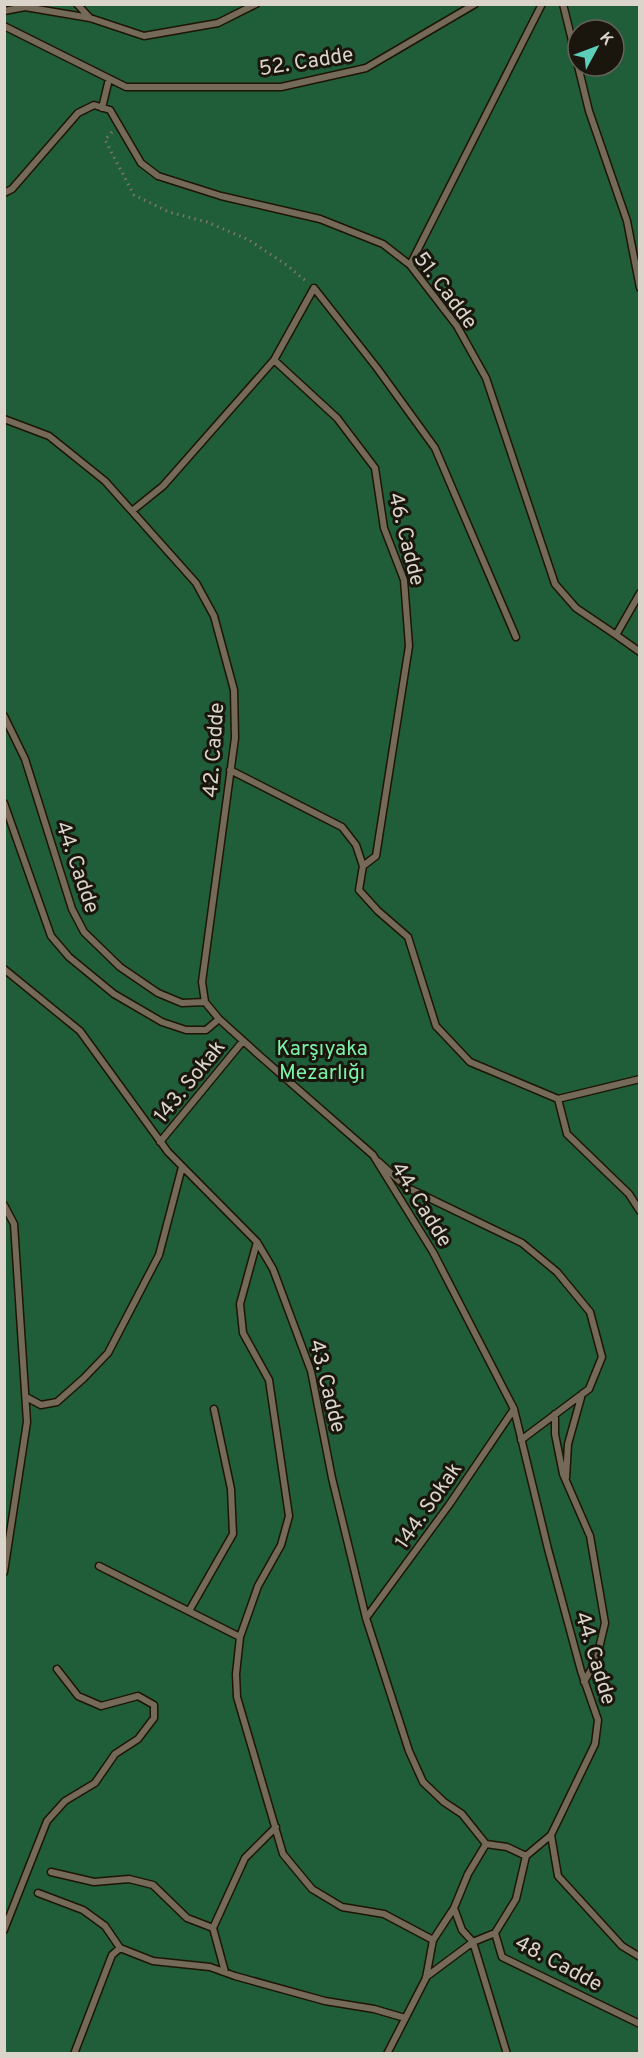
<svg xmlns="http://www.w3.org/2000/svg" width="644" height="2058" font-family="Overpass,sans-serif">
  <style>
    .green { fill: #205e3a; fill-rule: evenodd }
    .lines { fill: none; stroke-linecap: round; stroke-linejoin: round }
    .service-casing { stroke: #1e1405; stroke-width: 9 }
    .path { stroke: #7e7568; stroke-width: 3; stroke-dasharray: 1.5 4.5; stroke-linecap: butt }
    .service { stroke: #756957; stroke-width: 6 }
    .labels { text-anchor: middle; stroke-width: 6; stroke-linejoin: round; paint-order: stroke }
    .street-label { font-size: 21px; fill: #dad4ca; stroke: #1a160e }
    .park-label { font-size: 21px; fill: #7bf2a7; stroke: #1a160e }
  </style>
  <rect width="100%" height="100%" fill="#372c1c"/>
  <!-- green -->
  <path class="green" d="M5,5H639V2053H5ZM578,30H614V66H578Z"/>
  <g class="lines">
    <defs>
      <path id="service" d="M77,4L90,18
        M563,4L578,65
        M4,11L25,7L90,18L144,36L218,23L256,4
        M4,26L126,87H281L366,68L475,4
        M578,66L589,111L627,221L640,288
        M102,108L109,79
        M4,193L12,189L78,113L94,105L110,110L141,163L158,176L221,196L320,219L383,244L410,265L457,326L486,378L555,584L576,608L616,635
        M410,265L542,4
        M274,360L314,288L377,368L435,448L516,637
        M4,419L49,436L105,481L196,583L214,616L234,690L235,738L202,982L205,1002
        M132,511L163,486L274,360L337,418L375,468L384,528L404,580L409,646L376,856L363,866L356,845L342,827L230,770
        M640,593L616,635L640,652
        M4,716L25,759L72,909L84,932L120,967L158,993L182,1003L205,1002
        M4,803L51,936L69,957L114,994L162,1022L186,1030H206L219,1019
        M363,866L359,890L378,911L408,937L436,1026L470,1062L558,1099L567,1134L629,1194L640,1211
        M4,969L80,1031L168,1152L257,1242L273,1269L311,1371L332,1478L366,1618L409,1751L423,1782L444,1802L462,1814L486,1844L468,1874L454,1908L433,1940L426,1978L387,2054
        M205,1002L219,1019L260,1056L373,1155L433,1252L514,1409L548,1549L581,1671L598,1720L595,1744L551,1835L526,1856L507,1847L486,1844
        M558,1099L640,1079
        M160,1142L243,1041
        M379,1162L406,1187L522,1243L557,1272L590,1312L602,1357L589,1389L521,1440
        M4,1205L14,1224L27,1422L4,1572
        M257,1242L240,1304L243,1333L269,1380L289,1516L281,1545L258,1586L240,1637L236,1674L237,1697L283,1854L312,1889L342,1907L384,1914L433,1940
        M26,1397L41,1405L57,1402L84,1378L108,1353L159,1255L182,1167
        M555,1414V1434L563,1474L590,1536L605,1623L596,1661L584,1682
        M566,1478L568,1444L582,1394
        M99,1566L240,1637
        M189,1611L233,1534L231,1489L214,1409
        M366,1618L449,1505L514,1409
        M551,1835L558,1876L622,1946L640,1957
        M51,1872L94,1882L129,1879L153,1885L187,1918L213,1928
        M38,1893L83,1910L105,1926L120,1948L153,1961L210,1967L235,1976L325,2001L374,2009L405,2018
        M454,1908L462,1930L473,1942L507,2054
        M4,1930L47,1821L65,1801L95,1783L115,1754L138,1739L154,1718V1705L138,1696L101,1706L78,1696L57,1669
        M495,1933L516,1899L526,1856
        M225,1972L213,1928L245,1858L276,1827
        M426,1977L473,1942L495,1933L502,1957L640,2024
        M74,2054L112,1955L120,1948"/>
    </defs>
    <!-- service casing -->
    <use href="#service" class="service-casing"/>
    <!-- path -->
    <path class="path" d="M112,132L105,140L134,195L169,212L207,222L249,240L288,266L308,283"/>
    <!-- service -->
    <use href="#service" class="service"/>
  </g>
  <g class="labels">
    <!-- street labels -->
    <g class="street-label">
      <text transform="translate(306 61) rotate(-9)" y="7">52. Cadde</text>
      <text transform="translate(446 290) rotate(53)" y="7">51. Cadde</text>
      <text transform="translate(407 539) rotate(76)" y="7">46. Cadde</text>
      <text transform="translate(213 750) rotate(-86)" y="7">42. Cadde</text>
      <text transform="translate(78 867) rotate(71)" y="7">44. Cadde</text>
      <text transform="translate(189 1081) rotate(-51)" y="7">143. Sokak</text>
      <text transform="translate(422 1204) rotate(58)" y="7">44. Cadde</text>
      <text transform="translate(328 1386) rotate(76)" y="7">43. Cadde</text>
      <text transform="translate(428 1505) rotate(-55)" y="7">144. Sokak</text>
      <text transform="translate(596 1658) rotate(73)" y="7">44. Cadde</text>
      <text transform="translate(559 1963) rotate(28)" y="7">48. Cadde</text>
    </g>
    <!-- park labels -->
    <g class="park-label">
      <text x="322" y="1055">Karşıyaka<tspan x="322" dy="24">Mezarlığı</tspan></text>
    </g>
  </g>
  <!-- border -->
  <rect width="644" height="2058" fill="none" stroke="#dad4ca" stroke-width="12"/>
  <!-- north arrow -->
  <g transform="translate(596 48) rotate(49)"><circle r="28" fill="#1a160e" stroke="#676259" stroke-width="1.5"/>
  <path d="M0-4.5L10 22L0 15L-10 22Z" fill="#5cceba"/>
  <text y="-9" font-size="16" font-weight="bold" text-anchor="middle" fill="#dad4ca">K</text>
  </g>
</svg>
